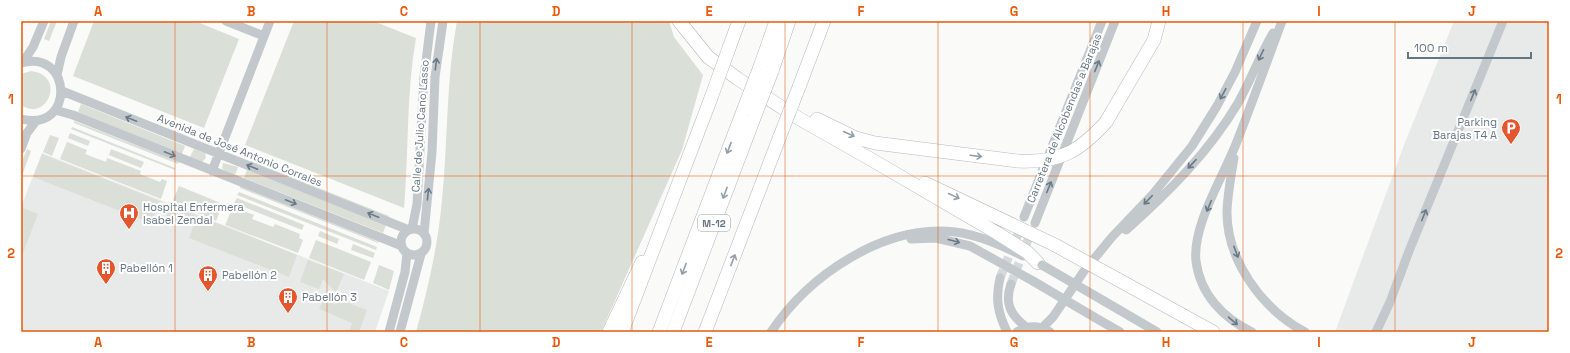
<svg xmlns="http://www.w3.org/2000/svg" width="1570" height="353" font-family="'Space Grotesk',sans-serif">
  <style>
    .built { fill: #e8e9e9 }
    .green { fill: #dadfd7 }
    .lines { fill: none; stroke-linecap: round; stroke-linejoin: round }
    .minor-tunnel { stroke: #d5d9db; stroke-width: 9; stroke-dasharray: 9 4.5; stroke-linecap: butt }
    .highway-casing { stroke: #b4b9bd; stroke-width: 14 }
    .minor { stroke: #c3c8cc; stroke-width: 9 }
    .highway { stroke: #fff; stroke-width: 13 }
    .highway-bridge-casing { stroke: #b4b9bd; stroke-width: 14; stroke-linecap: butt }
    .minor-bridge { stroke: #c3c8cc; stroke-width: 9 }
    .highway-bridge { stroke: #fff; stroke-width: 13 }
    .oneway { stroke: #6a7a87 }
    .oneway2 { stroke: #939fa8 }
    .grid { fill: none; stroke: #e8590c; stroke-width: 1; stroke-opacity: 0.55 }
    .labels { text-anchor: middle; stroke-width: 4; stroke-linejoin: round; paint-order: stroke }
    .shield { fill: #fff; stroke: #939fa8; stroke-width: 1 }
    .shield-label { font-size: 10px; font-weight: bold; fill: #657683 }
    .street-label { font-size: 11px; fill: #657683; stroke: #fff }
    .poi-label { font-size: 11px; fill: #657683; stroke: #fff; text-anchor: start }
    .neatline { fill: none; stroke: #e8590c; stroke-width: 1.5 }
    .grid-label { font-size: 13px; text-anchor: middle; font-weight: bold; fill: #e8590c }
  </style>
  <rect width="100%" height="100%" fill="#fafaf8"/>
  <!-- built -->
  <path class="built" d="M1454,21H1549V332H1335L1404,145Z
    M42,153L389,291L375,332H21V207Z"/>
  <!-- green -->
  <path class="green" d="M51,21H57L49,41L44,39Z
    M94,21H195L239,39L204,128L73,76Z
    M294,21H373L416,38C406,94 409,151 404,208L245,145Z
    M457,21H669L674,37L703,75L682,150L601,332H416C428,289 438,245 442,200C448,141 446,80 457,21Z
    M31,71C67,75 47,123 21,105V74Z
    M81,104L185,146L182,154L78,112Z
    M74,121L179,162L178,164L74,123Z
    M72,127L175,168V170L71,129Z
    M70,133L90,141L88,146L68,138Z
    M50,135L59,138L52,156L43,152Z
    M67,142L87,150L85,154L106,162L107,158L141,171L140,174L160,182L162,179L167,181L161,199L60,159Z
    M27,149L31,151L21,178V164Z
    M111,149L144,162L141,168L109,155Z
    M194,149L205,153L206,158L202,162L190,157Z
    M42,154L160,201L151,223L33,177Z
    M251,161L389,216V217L250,162Z
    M223,163L238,167L235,175L224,170L222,168Z
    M247,170L386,225L383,233L244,178Z
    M179,186L223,204L216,221L172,203Z
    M240,186L379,242L378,243L240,188Z
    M239,192L377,247L376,250L237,195Z
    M237,198L304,225L302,230L234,203Z
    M171,205L297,255L289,277L189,238L196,219L178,212L173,222L165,219Z
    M21,207L38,214L21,258Z
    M233,207L254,215L252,219L273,227L275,224L300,234L299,238L303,240L298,253L225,225Z
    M320,231L339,239L337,244L318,236Z
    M316,240L371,262L364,280L309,258Z
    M353,244L375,253L373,258L351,250Z
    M308,260L344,274L336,292L323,279L319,289L300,282Z
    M379,265L394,271L389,290L373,283Z
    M327,296L335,305L340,300L367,310L359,332H349L352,323L319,309L323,301Z"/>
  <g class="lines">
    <!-- minor-tunnel -->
    <path class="minor-tunnel" d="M1000,278L1022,224
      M1011,284L1032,229"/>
    <defs>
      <path id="highway" d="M679,21L708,57L738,79L798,118L867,157L997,233L1027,252L1038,263
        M729,48L739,21
        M761,64L776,21
        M772,71L789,21
        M799,87L824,21
        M817,119L856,138L875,143L1018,161
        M1106,122L1154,40L1159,21
        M925,183L1055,245
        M1117,279L1213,332
        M609,332L642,262
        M622,332L711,98
        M659,332L743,111
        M673,332L754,118
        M705,332L780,136"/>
    </defs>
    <!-- highway casing -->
    <use href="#highway" class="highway-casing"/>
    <!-- minor -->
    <path class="minor" d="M226,21L264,36
      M23,62L33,47L44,21
      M21,63C72,48 76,133 21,119
      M57,75L61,57L74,21
      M62,91L409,230
      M55,110L73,115L402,246
      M21,149L27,133L36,121
      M1234,158C1231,175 1228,193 1227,210C1226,260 1262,309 1305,332
      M212,171L270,21
      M1024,217L1102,21
      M1035,223L1115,21
      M401 242a13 13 0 1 1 26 0a13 13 0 1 1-26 0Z
      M412,229L417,204L424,77L431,21
      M1126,230C1168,193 1209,152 1238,103C1251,80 1260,55 1273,33
      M424,233L432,152L435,77L443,21
      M911,239L936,238L970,246L1033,281
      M1000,278C995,299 998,313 1007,332
      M1011,284C1004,304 1011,315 1026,327
      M1104,301L1157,332
      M1094,317L1120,332
      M1042,328L1053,317L1084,271L1112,237L1153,194L1192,146L1217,106L1235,72L1257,21
      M389,332L405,272L407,253
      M400,332L421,254
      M771,332C809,275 884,224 955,232C979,235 1001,245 1023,256
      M1017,332C1029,325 1038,325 1050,332
      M1252,332C1223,318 1200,294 1196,261C1192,226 1223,177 1236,144C1252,103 1267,62 1282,21
      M1376,332L1390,302L1409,251L1503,21"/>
    <!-- highway -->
    <use href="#highway" class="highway"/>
    <defs>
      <path id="highway-bridge" d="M711,98L729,48
        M743,111L761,64
        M754,118L772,71
        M780,136L799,87
        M1018,161C1059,163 1079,152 1106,122
        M1055,245L1117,279"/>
    </defs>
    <!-- highway-bridge casing -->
    <use href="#highway-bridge" class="highway-bridge-casing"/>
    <!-- minor-bridge -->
    <path class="minor-bridge" d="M1042,265L1104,301
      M1033,281L1094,317"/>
    <!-- highway-bridge -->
    <use href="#highway-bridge" class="highway-bridge"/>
  </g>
  <!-- one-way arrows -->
  <defs><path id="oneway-shaft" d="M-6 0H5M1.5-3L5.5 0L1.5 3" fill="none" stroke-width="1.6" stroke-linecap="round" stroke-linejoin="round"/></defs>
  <g class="oneway">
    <use href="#oneway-shaft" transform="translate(1261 55) rotate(116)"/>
    <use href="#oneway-shaft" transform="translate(436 64) rotate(-83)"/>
    <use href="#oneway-shaft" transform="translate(1097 66) rotate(-68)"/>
    <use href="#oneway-shaft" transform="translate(1223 94) rotate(118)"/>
    <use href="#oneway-shaft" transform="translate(1473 95) rotate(-68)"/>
    <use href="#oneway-shaft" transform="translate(131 119) rotate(-158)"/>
    <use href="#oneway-shaft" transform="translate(170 154) rotate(22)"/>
    <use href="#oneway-shaft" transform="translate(1192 164) rotate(133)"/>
    <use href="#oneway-shaft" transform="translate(252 167) rotate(-158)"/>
    <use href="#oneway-shaft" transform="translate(1049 187) rotate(-68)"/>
    <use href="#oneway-shaft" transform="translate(428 194) rotate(-84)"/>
    <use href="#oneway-shaft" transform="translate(1148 200) rotate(134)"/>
    <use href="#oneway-shaft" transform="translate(291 202) rotate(22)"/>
    <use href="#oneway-shaft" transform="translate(1209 206) rotate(113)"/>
    <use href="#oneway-shaft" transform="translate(373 215) rotate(-158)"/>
    <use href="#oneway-shaft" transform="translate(1424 215) rotate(-68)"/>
    <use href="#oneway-shaft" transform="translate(954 241) rotate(15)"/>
    <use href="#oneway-shaft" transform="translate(1236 252) rotate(70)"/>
    <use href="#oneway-shaft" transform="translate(1233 321) rotate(40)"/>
  </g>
  <g class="oneway2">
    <use href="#oneway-shaft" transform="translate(849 134) rotate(24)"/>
    <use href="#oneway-shaft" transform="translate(729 148) rotate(111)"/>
    <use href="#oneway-shaft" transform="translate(976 156) rotate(7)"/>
    <use href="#oneway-shaft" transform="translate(725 193) rotate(110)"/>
    <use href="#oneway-shaft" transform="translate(954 196) rotate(25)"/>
    <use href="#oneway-shaft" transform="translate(733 260) rotate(-69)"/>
    <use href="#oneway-shaft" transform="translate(684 269) rotate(111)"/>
  </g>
  <!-- grid -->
  <path class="grid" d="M175,21V332M327,21V332M480,21V332M632,21V332M785,21V332M938,21V332M1090,21V332M1243,21V332M1395,21V332M21,176H1549"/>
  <!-- icons -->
  <defs>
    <symbol id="parking-pin" viewBox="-11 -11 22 30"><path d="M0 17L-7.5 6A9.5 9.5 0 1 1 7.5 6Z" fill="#e4572e" stroke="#fff"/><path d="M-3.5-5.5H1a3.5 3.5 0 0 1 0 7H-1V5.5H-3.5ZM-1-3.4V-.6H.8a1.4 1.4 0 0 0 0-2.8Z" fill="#fff"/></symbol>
    <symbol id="hospital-pin" viewBox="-11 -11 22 30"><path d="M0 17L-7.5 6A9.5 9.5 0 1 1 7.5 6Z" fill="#e4572e" stroke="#fff"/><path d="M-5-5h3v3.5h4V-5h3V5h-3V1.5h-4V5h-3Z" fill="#fff"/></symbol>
    <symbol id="building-pin" viewBox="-11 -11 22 30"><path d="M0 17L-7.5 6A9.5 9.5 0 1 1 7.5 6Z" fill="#e4572e" stroke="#fff"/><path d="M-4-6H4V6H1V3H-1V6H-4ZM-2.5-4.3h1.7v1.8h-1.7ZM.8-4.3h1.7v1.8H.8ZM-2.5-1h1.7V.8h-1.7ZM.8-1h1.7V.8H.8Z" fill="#fff"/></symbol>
  </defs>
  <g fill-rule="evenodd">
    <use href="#parking-pin" x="1500" y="117" width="22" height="30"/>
    <use href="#hospital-pin" x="118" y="202" width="22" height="30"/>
    <use href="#building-pin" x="95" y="257" width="22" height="30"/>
    <use href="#building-pin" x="197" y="264" width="22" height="30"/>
    <use href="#building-pin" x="277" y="286" width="22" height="30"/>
  </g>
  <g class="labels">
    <!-- shield labels -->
    <rect class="shield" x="698" y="215" width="32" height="16" rx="3"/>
    <g class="shield-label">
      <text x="714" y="227">M-12</text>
    </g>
    <!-- street labels -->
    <g class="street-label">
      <text transform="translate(1064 118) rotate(-68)" y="4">Carretera de Alcobendas a Barajas</text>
      <text transform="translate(420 126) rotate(-86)" y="4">Calle de Julio Cano Lasso</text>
      <text transform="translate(240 150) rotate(22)" y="4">Avenida de José Antonio Corrales</text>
    </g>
    <!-- poi labels -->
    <g class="poi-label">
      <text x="1497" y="126" text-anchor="end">Parking<tspan x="1497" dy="13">Barajas T4 A</tspan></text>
      <text x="143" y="211">Hospital Enfermera<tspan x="143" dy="13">Isabel Zendal</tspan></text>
      <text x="120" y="272">Pabellón 1</text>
      <text x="222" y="279">Pabellón 2</text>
      <text x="302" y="301">Pabellón 3</text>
    </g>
  </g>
  <!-- border -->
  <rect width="1570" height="353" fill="none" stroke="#ffffff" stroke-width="44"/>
  <!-- scale -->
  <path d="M1408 52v6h123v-6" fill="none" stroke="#657683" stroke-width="2"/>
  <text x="1414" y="52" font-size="12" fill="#657683" stroke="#ffffff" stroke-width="3" paint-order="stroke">100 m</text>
  <rect x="22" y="22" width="1526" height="309" class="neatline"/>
  <g class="grid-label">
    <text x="98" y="16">A</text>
    <text x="251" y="16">B</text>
    <text x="404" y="16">C</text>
    <text x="556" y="16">D</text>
    <text x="709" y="16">E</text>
    <text x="861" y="16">F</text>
    <text x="1014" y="16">G</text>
    <text x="1166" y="16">H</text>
    <text x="1319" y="16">I</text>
    <text x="1472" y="16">J</text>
    <text x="11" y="104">1</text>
    <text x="1559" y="104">1</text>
    <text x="11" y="258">2</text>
    <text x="1559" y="258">2</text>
    <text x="98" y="347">A</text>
    <text x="251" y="347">B</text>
    <text x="404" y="347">C</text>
    <text x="556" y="347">D</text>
    <text x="709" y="347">E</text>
    <text x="861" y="347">F</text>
    <text x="1014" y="347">G</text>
    <text x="1166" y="347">H</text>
    <text x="1319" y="347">I</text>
    <text x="1472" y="347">J</text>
  </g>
</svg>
